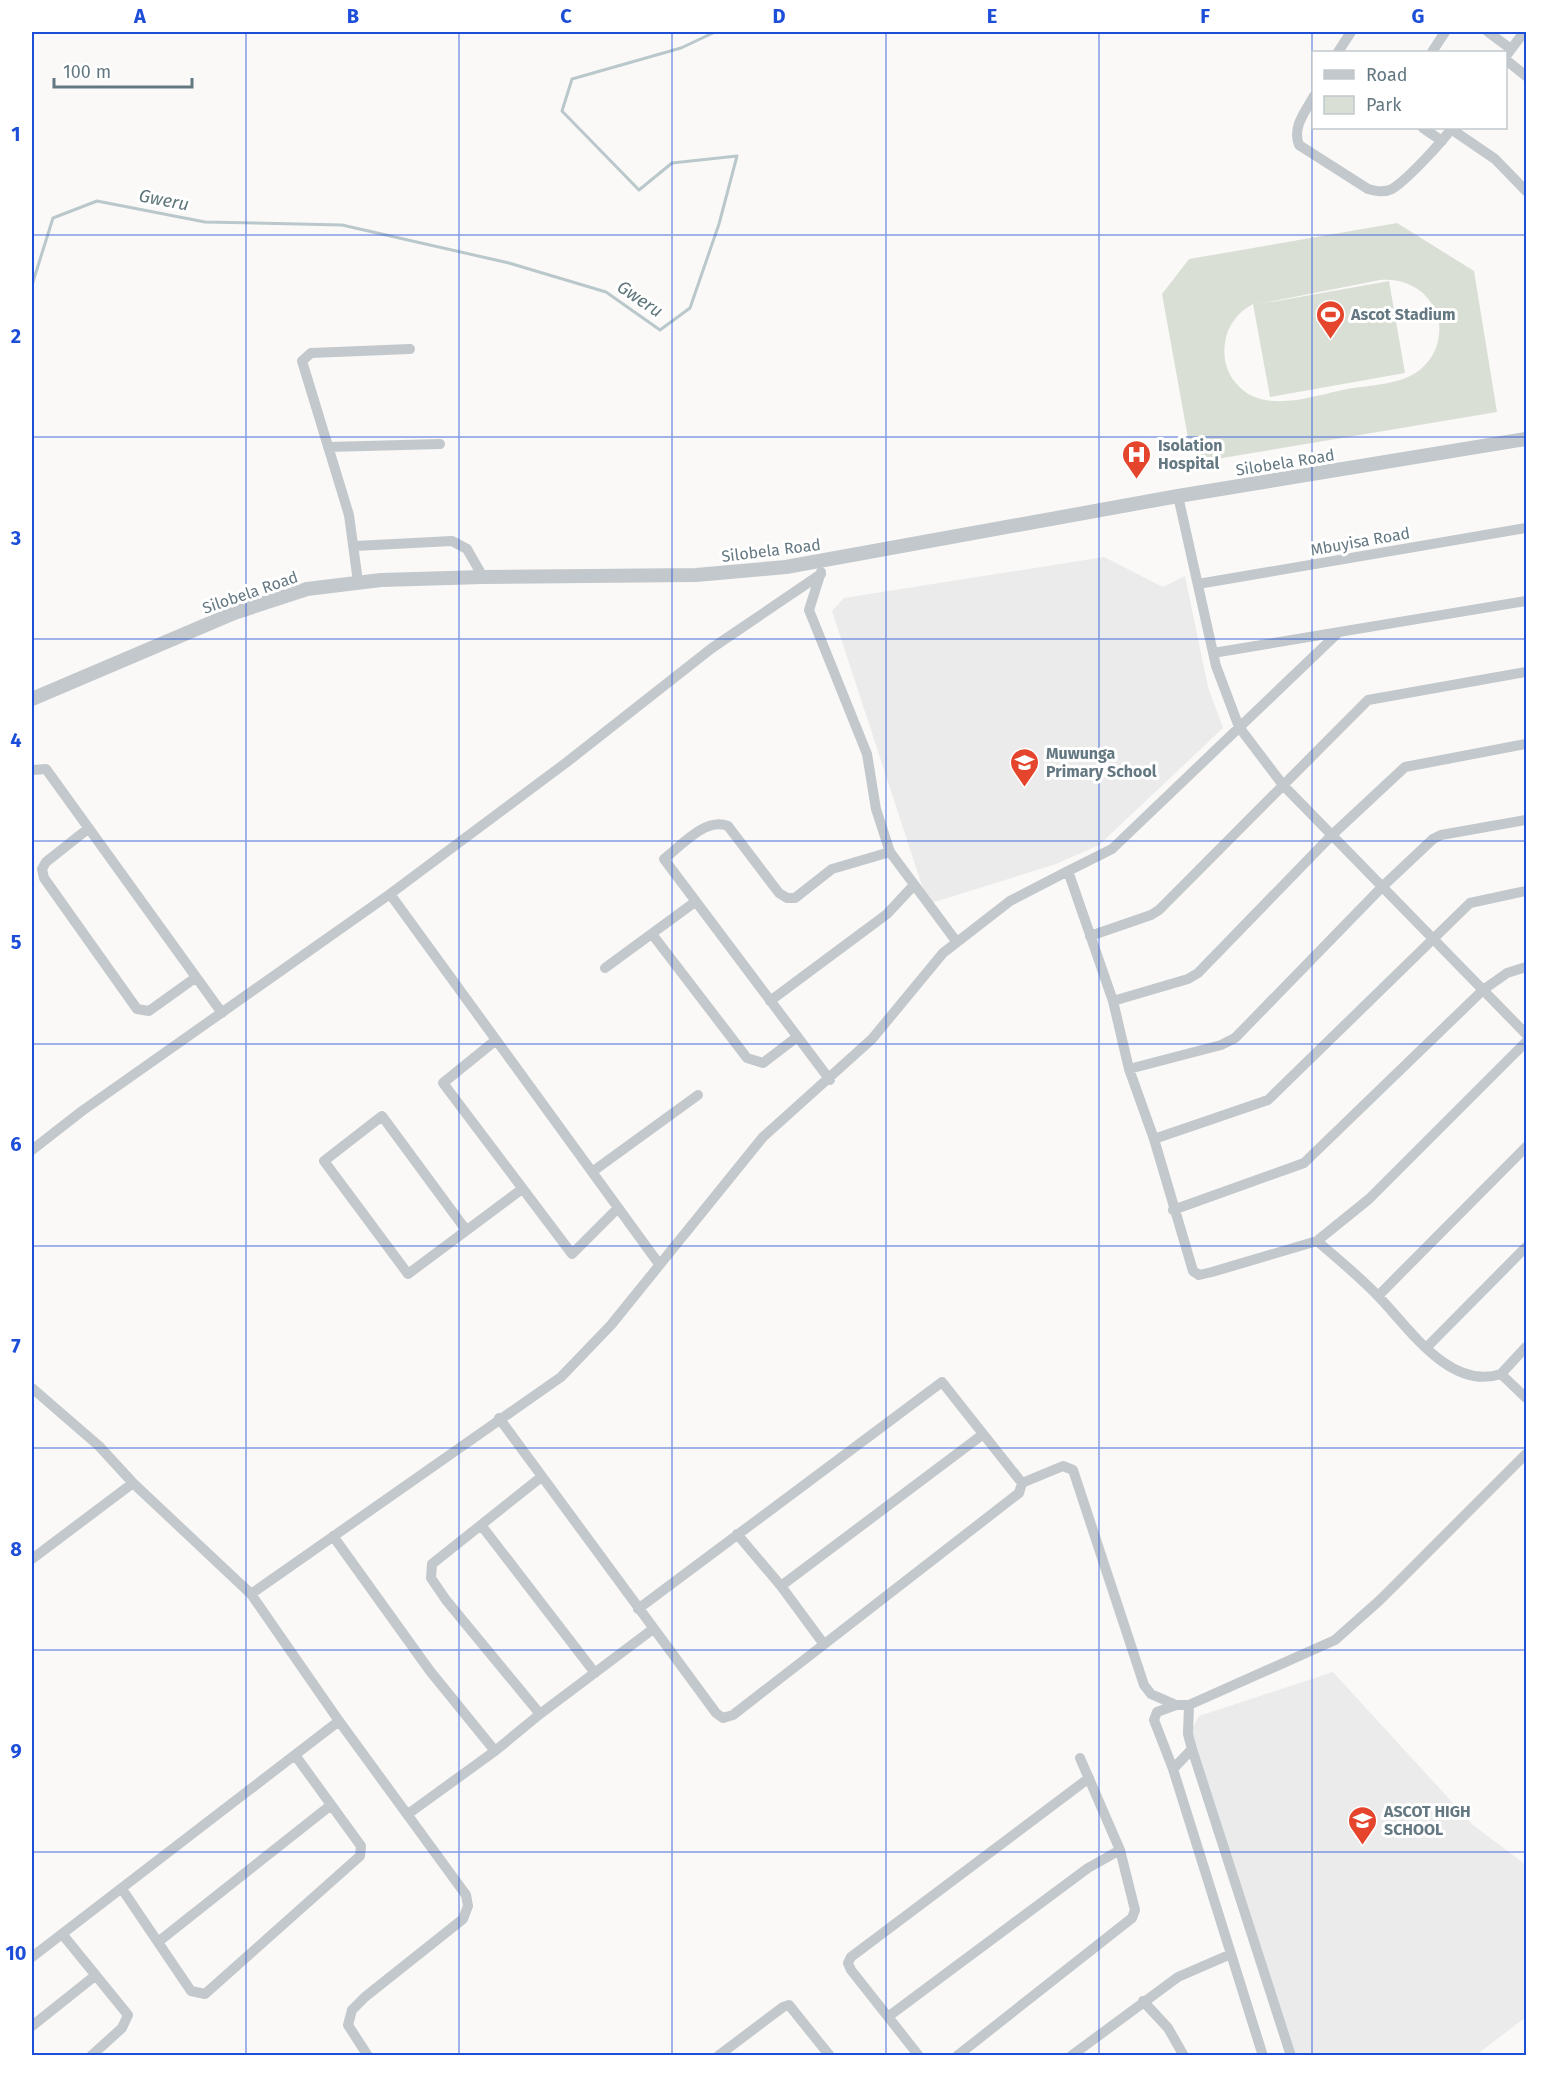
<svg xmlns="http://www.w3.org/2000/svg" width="1558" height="2087" font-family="'Fira Sans',sans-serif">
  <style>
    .built { fill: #eaebea }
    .green { fill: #dadfd6; fill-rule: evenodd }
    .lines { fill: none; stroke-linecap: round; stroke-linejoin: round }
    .stream { stroke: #bac8cb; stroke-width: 3 }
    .minor { stroke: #c2c8cb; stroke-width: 10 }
    .tertiary { stroke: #c2c8cb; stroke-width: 14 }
    .grid { fill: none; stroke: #1d4ed8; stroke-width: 1.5; stroke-opacity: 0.55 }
    .labels { text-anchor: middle; stroke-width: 6; stroke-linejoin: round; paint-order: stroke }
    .poi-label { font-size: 16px; font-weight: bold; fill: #647882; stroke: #fff; text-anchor: start }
    .street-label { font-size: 16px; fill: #647882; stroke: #fff }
    .water-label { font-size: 18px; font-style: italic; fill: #5f777c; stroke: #fff }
    .neatline { fill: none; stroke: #1d4ed8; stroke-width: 2 }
    .grid-label { font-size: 20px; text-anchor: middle; font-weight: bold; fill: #1d4ed8 }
  </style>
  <rect width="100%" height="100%" fill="#faf9f7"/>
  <!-- built -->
  <path class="built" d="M1104,557L1163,587L1185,576L1208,687L1223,728L1099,845L1056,864L928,904L832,611L844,598Z
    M1333,1672L1473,1825L1526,1865V2017L1476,2055H1295L1190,1733L1199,1716Z"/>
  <!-- green -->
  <path class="green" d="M1397,223L1474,271L1497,412L1205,461L1190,449L1162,294L1189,259ZM1380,280C1408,277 1435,294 1439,324C1441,341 1434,358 1421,369C1402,385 1370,385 1347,389C1312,396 1261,416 1235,382C1226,371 1223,357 1225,343C1227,326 1238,312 1253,304L1270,397L1405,373L1389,281L1254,305Z"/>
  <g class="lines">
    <!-- stream -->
    <path class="stream" d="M32,285L53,218L97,201L205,222L342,225L509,263L606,292L660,330L690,308L719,224L737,156L672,163L639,190L562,111L572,79L681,48L715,32"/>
    <!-- minor -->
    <path class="minor" d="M1488,32L1511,49
      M1338,52L1351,32
      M1432,52L1445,32
      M1506,56L1524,32
      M1506,60L1526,76
      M1314,96C1305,112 1292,127 1299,145L1368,189C1376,191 1384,193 1392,189C1408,179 1441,143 1452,128
      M1423,128L1442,141
      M1451,129L1495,159L1526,191
      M328,447L440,444
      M1178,496L1216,666L1239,727L1283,785L1526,1034
      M355,546L452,541L467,549L483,577
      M821,572L809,610L867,754L876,809L890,852L956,941
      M358,582L349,515L302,361L311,353L410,349
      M1198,584L1526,528
      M1338,633L1112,849L1068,871L1113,1001L1129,1069L1154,1139L1193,1271L1199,1275L1212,1272L1317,1241L1369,1199L1526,1042
      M1213,653L1526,601
      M32,770L46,769L222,1013
      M89,828L46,862L42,869L44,878L137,1009L149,1011L195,978
      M390,894L659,1264
      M652,934L747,1058L763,1063L797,1037
      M1090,936L1151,915L1159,910L1368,700L1526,672
      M605,968L695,902
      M770,1001L887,914L914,885
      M1113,1001L1188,979L1198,973L1332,835L1405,767L1526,744
      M496,1040L443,1083L572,1254L618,1208
      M1129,1069L1221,1045L1235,1038L1382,887L1433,839L1441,835L1526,820
      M830,1080L664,859C681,846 705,817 728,826L779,893L787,898H795L832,869L890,852
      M1154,1139L1268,1100L1470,903L1526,891
      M32,1150L82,1111L390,894L567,762L712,648L821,574
      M592,1172L698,1095
      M1173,1210L1304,1163L1483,990L1507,973L1526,967
      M466,1230L382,1116L324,1161L408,1274L522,1189
      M1317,1241C1338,1259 1360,1277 1379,1297C1409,1328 1450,1391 1501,1374L1526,1398
      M1378,1296L1526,1147
      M1427,1347L1526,1247
      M1501,1374L1526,1347
      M32,1388L99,1446L133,1483L251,1594L339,1721L466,1895L468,1906L463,1919L365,1997L352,2010L348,2025L368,2056
      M499,1418L716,1713L723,1718L733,1715L1019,1493L1022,1483L942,1382L638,1609
      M540,1478L432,1564L431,1578L446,1600L540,1714L653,1629
      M1022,1483L1063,1466L1073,1470L1144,1685L1151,1694L1176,1705
      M481,1525L595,1673
      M737,1534L781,1586L823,1643
      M333,1536L430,1671L495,1751
      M32,1559L133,1483
      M781,1586L982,1435
      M251,1594L561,1377L611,1325L763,1137L872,1039L943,953L1010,901L1068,871
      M1189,1705H1176L1157,1712L1154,1720L1173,1769L1263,2056
      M1173,1769L1192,1749
      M408,1814L495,1751L540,1714
      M122,1889L191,1991L205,1994L360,1856L361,1846L295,1755
      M63,1935L128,2015L122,2028L91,2056
      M158,1942L331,1805
      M32,1957L339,1721
      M1143,2001L1168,2028L1184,2056
      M889,2016L1088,1868L1120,1850
      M32,2026L96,1975
      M718,2056L783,2007L789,2005L830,2056
      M919,2056L851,1970L848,1963L851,1957L1089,1778
      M957,2056L1132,1918L1135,1910L1120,1850L1080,1758
      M1071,2056L1178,1977L1231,1954
      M1291,2056L1192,1749L1188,1734L1189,1705L1335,1640L1380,1600L1526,1454"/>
    <!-- tertiary -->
    <path class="tertiary" d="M32,699L234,613L307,589L381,580L483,577L696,575L786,567L1178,496L1526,439"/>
  </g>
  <!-- grid -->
  <path class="grid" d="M246,32V2056M459,32V2056M672,32V2056M886,32V2056M1099,32V2056M1312,32V2056M32,235H1526M32,437H1526M32,639H1526M32,841H1526M32,1044H1526M32,1246H1526M32,1448H1526M32,1650H1526M32,1852H1526"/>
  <!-- icons -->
  <defs>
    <symbol id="stadium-pin" viewBox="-11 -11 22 30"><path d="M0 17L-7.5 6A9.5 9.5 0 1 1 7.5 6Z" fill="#e5452c" stroke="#fff"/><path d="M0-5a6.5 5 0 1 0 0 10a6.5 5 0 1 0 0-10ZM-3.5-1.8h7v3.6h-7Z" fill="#fff"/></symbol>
    <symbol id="hospital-pin" viewBox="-11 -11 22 30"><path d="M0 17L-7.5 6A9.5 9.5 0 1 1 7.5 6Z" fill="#e5452c" stroke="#fff"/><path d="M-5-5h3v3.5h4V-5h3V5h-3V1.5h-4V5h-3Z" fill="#fff"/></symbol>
    <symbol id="school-pin" viewBox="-11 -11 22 30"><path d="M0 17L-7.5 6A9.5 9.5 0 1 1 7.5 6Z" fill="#e5452c" stroke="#fff"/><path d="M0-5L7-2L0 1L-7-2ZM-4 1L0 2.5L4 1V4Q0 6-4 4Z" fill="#fff"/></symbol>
  </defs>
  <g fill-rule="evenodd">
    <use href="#stadium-pin" x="1314" y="298" width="33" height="45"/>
    <use href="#hospital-pin" x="1120" y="438" width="33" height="45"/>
    <use href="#school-pin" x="1008" y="746" width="33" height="45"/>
    <use href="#school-pin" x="1346" y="1804" width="33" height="45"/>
  </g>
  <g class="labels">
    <!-- poi labels -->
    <g class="poi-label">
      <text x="1351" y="320">Ascot Stadium</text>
      <text x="1158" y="451">Isolation<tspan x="1158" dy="18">Hospital</tspan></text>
      <text x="1046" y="759">Muwunga<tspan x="1046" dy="18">Primary School</tspan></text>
      <text x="1384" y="1817">ASCOT HIGH<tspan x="1384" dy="18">SCHOOL</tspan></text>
    </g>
    <!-- street labels -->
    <g class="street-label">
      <text transform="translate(1285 462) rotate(-9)" y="6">Silobela Road</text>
      <text transform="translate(1360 541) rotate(-10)" y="6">Mbuyisa Road</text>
      <text transform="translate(771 550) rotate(-7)" y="6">Silobela Road</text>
      <text transform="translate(250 592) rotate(-19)" y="6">Silobela Road</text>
    </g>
    <!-- water labels -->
    <g class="water-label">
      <text transform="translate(164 200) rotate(11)" y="6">Gweru</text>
      <text transform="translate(640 299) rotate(34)" y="6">Gweru</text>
    </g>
  </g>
  <!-- border -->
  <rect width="1558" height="2087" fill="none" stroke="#ffffff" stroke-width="66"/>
  <!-- legend -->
  <rect x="1312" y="51" width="195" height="78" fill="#ffffff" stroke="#c1c9cd" stroke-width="1.5"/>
  <rect x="1324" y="70" width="30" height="9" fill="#c2c8cb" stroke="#c1c9cd" stroke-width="1.5"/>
  <text x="1366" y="81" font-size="18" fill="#647882">Road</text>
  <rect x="1324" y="96" width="30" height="18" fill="#dadfd6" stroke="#c1c9cd" stroke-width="1.5"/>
  <text x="1366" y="111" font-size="18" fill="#647882">Park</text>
  <!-- scale -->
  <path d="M54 78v9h138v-9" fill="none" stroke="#647882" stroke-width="3"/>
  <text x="63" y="78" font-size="18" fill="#647882" stroke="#ffffff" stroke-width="4.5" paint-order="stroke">100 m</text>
  <rect x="33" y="33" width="1492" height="2021" class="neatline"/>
  <g class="grid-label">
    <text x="140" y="23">A</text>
    <text x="353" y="23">B</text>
    <text x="566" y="23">C</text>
    <text x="779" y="23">D</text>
    <text x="992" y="23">E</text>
    <text x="1205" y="23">F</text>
    <text x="1418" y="23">G</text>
    <text x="16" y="141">1</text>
    <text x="16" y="343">2</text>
    <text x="16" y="545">3</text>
    <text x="16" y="747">4</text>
    <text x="16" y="949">5</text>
    <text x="16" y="1151">6</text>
    <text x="16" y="1353">7</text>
    <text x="16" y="1556">8</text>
    <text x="16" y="1758">9</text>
    <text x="16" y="1960">10</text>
  </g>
</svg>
